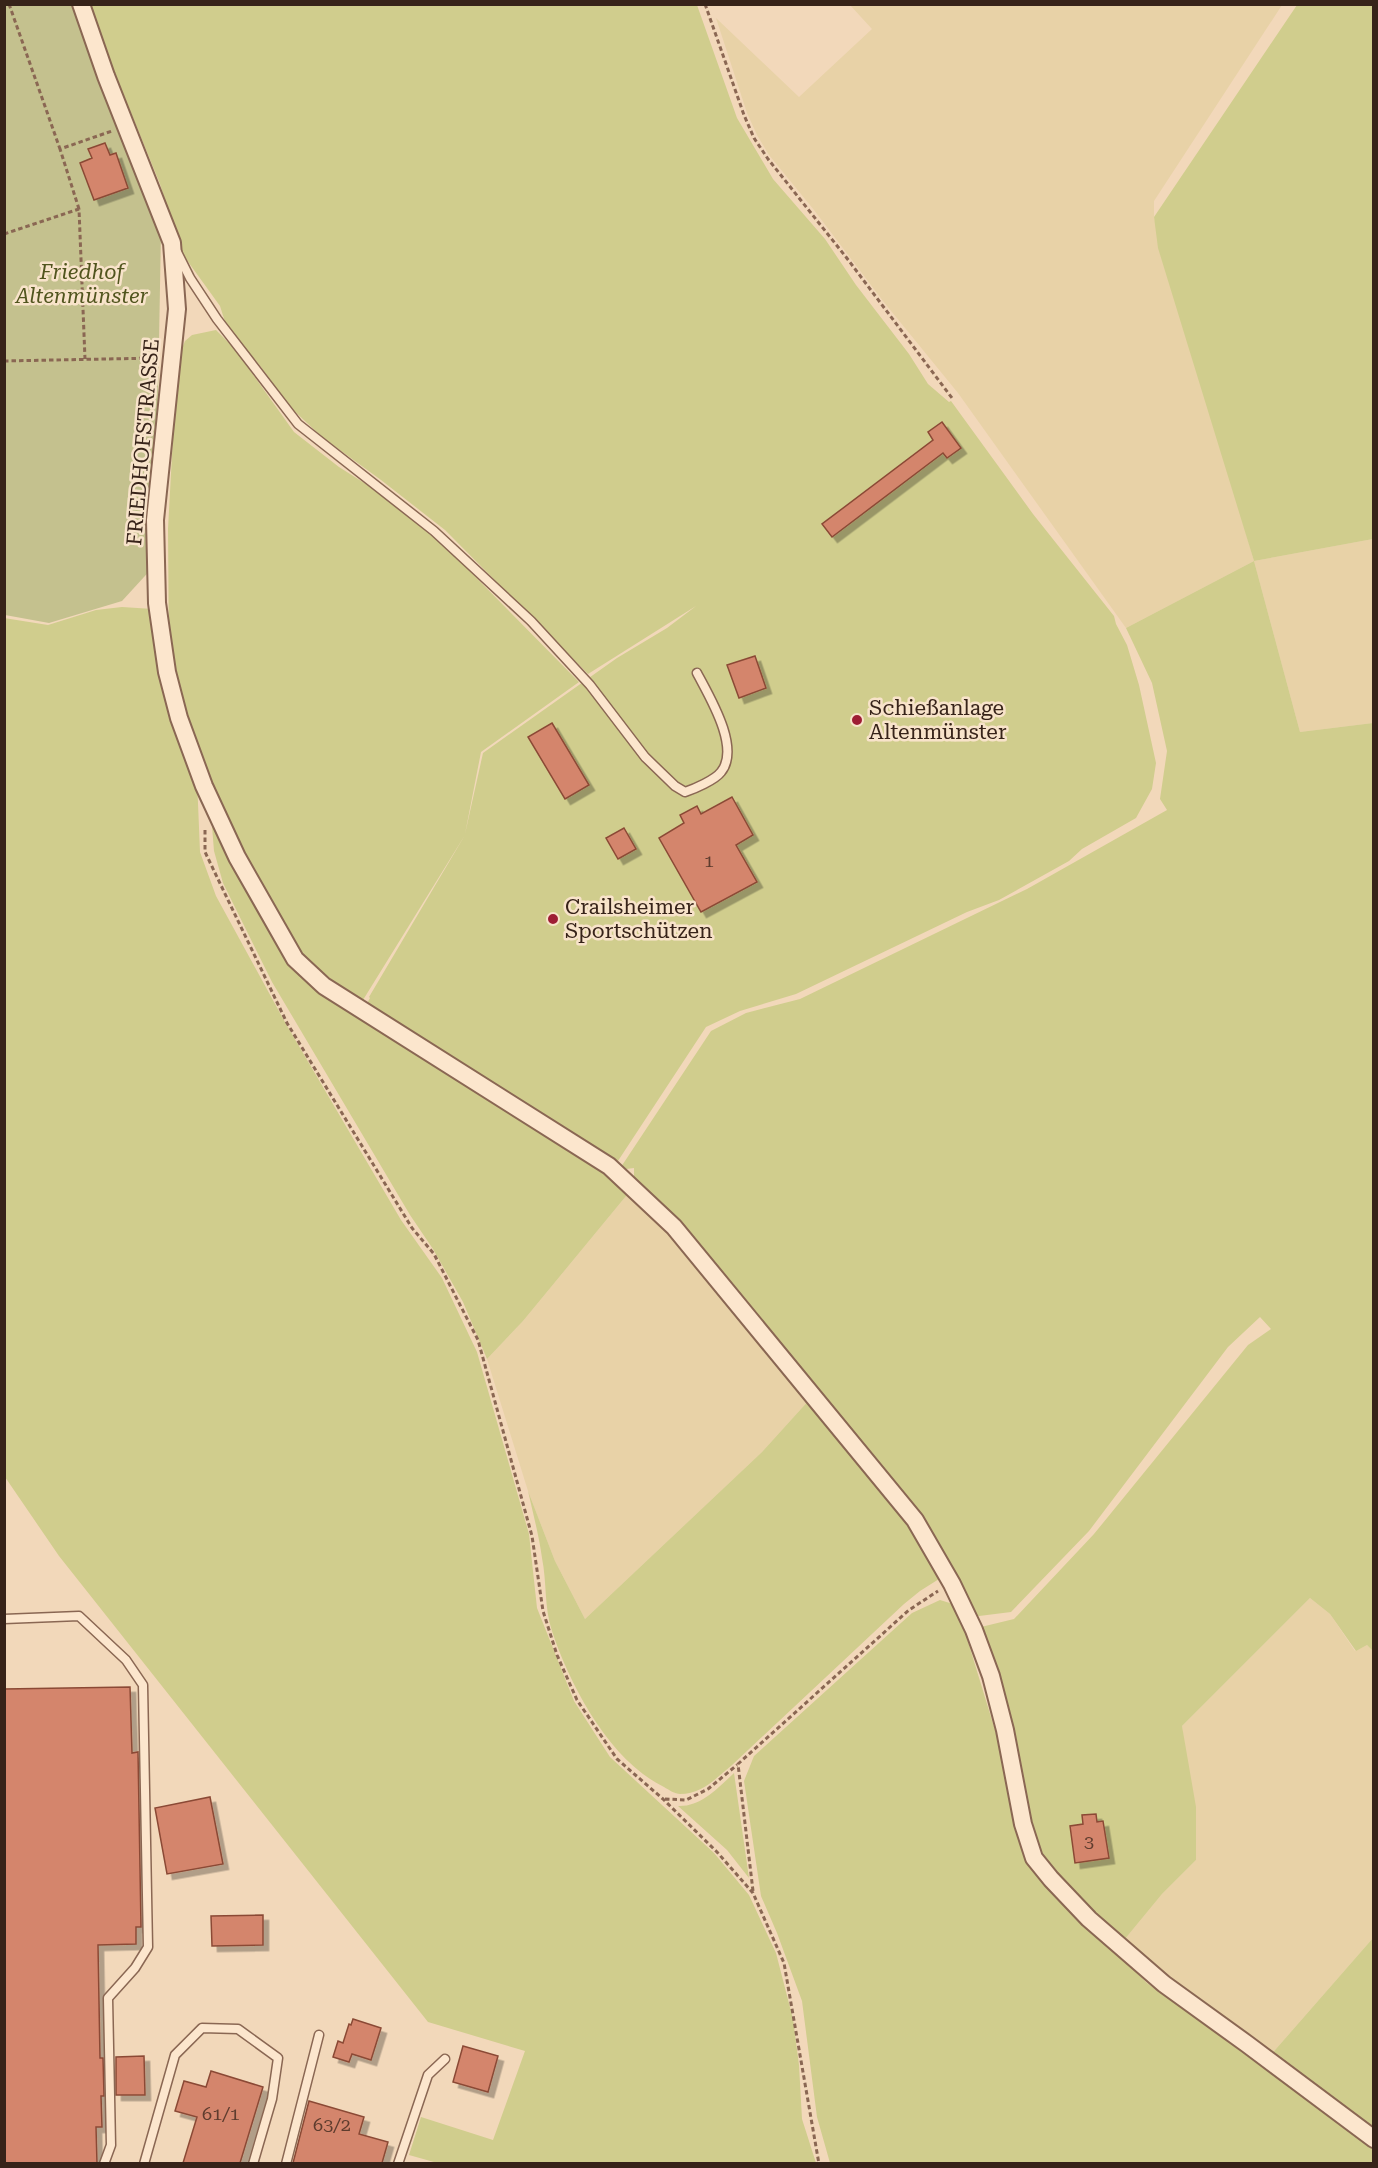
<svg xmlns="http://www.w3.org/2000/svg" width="1378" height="2168" font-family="'Roboto Serif',serif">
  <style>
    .farmland { fill: #e8d2a7 }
    .green { fill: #d0cd8d }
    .cemetery { fill: #c4c18e }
    .building { fill: #d4856c; stroke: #8b4a36; stroke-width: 1.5; filter: url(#shadow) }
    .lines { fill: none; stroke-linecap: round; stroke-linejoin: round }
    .service-casing { stroke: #8a6753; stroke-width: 11 }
    .minor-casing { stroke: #8a6753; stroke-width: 20 }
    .path { stroke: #8a6753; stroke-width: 3; stroke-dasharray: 4.5 3; stroke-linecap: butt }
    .service { stroke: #fce6cd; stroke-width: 8 }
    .minor { stroke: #fce6cd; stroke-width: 16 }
    .poi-dot { fill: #9e1d34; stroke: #f8e3ca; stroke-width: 2 }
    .labels { text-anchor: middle; stroke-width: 5; stroke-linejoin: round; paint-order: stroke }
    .number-label { font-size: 18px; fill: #5e3c2e }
    .park-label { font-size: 21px; font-style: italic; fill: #51551e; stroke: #f8e3ca }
    .street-label { font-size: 21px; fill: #372319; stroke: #f8e3ca }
    .poi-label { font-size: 21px; fill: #372319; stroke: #f8e3ca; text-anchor: start }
  </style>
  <defs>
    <filter id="shadow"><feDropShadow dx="5.5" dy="5.5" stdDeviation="0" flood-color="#0004"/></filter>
  </defs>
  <rect width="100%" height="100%" fill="#f2d8ba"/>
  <!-- farmland -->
  <path class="farmland" d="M850,5H1282L1154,201V218L1254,561L1373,539V723L1300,732L1254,561L1126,628L958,393L883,301L814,210L769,155L757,135L747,113L716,18L799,97L872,29Z
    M631,1190L673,1229L810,1399L762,1452L585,1619L555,1561L528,1491L487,1359L523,1321Z
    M1310,1598L1330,1614L1355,1651L1367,1645L1373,1651V1938L1269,2057L1120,1945L1162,1894L1196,1860L1182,1726Z"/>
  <!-- green -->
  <path class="green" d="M87,5H697L737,118L773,179L825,239L856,285L909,354L928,384L949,402L951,401L1033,514L1114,616L1116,624L1127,645L1139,685L1156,763L1152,789L1136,818L1082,849L1069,861L999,900L967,912L796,994L740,1011L706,1027L614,1167L366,1005L370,998L369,997L465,835L363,1000L335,982L302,956L271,911L210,784L169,659L168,529L174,418L181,351L185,341L192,335L216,330L234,348L294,432L339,467L388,498L442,543L579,682L481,752L465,834L483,753L617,658L667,628L696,606L588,674L445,530L381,480L322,437L290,407L261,367L226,325L220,306L181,252L160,184Z
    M1297,5H1373V539L1254,561L1300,732L1373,723V1651L1367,1645L1356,1651L1330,1614L1310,1598L1182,1726L1196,1807V1860L1162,1894L1120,1945L1055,1878L1031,1840L981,1627L1014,1619L1094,1534L1248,1345L1271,1329L1260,1317L1228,1347L1089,1531L1011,1612L971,1617L954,1582L634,1181V1168L619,1170L711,1031L746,1013L800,999L1027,889L1167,810L1160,799L1167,751L1152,683L1126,628L1254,561L1158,248L1154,217Z
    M122,607L153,609L197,779L200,852L216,896L286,1024L401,1220L442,1278L477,1352L529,1534L537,1608L574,1701L610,1757L714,1853L749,1895L776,1953L793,2019L799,2065L802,2119L816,2163L441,2164L409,2155L421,2117L493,2140L525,2051L428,2022L59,1556L5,1477L4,618L48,625L96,610Z
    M211,814L225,850L264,923L297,968L631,1190L523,1321L487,1359L463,1302L433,1249L410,1215L272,982L223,883L214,851Z
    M810,1399L906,1515L937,1563L939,1579L920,1591L904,1604L731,1766C715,1779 702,1794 680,1794C675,1794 669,1790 664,1787C610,1761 570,1686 552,1631C544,1607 547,1583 542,1558C539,1536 533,1513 528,1491L555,1561L585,1619L762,1452Z
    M940,1600L953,1604L962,1622L1009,1776L1020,1843L1026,1857L1095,1932L1147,1983L1311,2101L1373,2148V2163H830L817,2117L802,2001L777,1933L761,1896L744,1781L754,1756L912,1613Z
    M734,1773L749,1878L727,1850L678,1806C701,1807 718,1788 734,1773Z
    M1373,1938V2136L1269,2057Z"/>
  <!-- cemetery -->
  <path class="cemetery" d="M4,5H75L161,231L155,565L122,601L49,623L5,615Z"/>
  <!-- building -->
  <path class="building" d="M105,143L110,155L116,153L128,188L94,200L80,163L92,158L88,149Z
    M942,422L961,448L947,458L943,453L832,537L822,524L933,440L928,432Z
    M755,656L766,688L739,698L727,665Z
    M552,723L589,785L565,799L528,737Z
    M732,797L753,835L736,845L757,882L701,912L659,838L684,823L680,815L697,806L701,814Z
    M624,828L636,849L618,859L606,838Z
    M130,1687L132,1753L138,1752L141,1927H136V1944L98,1945L100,2058H103L104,2096H101L102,2127H96L97,2163H4V1689Z
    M210,1797L223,1864L167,1874L155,1808Z
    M1096,1814L1097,1822L1103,1821L1109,1858L1075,1863L1070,1826L1083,1824L1082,1815Z
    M263,1915V1945L212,1946L211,1916Z
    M353,2019L381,2028L371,2060L352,2054L349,2062L333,2057L338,2041L343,2043L349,2024L351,2025Z
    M463,2046L498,2056L488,2092L453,2082Z
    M144,2056L145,2095H116V2057Z
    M211,2071L263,2087L240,2163H183L197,2117L175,2111L184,2081L206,2087Z
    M309,2101L364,2117L359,2134L388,2142L382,2163H293Z"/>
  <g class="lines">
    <defs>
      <path id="service" d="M177,252L190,278L217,319L298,424L434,531L531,621L590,685L645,757L675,786L685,792C694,789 715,780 721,772C741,748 709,696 697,673
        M4,1619L79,1616L126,1660L143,1685L148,1947L135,1968L108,1998L111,2145L104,2164
        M144,2164L175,2055L202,2028L238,2029L278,2058L272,2099L253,2164
        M286,2164L319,2035
        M398,2164L428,2075L445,2059"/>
      <path id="minor" d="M81,4L106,76L172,243L177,309L155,520L157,603L167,672L179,718L204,786L237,857L295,959L324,986L609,1166L674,1227L915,1520L952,1584L974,1630L991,1676L1005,1730L1023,1824L1034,1858L1051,1879L1089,1919L1164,1984L1247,2044L1374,2139"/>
    </defs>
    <!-- service casing -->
    <use href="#service" class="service-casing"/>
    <!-- minor casing -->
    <use href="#minor" class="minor-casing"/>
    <!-- path -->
    <path class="path" d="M9,4L60,149
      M705,4L744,115L754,138L768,159L846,257L952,398
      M79,209L60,149L112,131
      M4,234L79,209L85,359
      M4,361L156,358
      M205,830V852L287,1023L412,1228L434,1254L478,1340L532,1536L543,1611L557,1655L577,1700L617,1759L663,1799L717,1852L753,1893L784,1963L819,2164
      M665,1799L686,1800L708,1789L737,1765
      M753,1891L738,1764L909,1610L938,1591"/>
    <!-- service -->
    <use href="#service" class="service"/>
    <!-- minor -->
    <use href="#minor" class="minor"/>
  </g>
  <!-- markers -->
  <g class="poi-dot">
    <circle cx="857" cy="720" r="6"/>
    <circle cx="553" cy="919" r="6"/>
  </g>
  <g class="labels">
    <!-- number labels -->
    <g class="number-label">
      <text x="709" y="867">1</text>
      <text x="1089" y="1848">3</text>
      <text x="221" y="2120">61/1</text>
      <text x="332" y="2131">63/2</text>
    </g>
    <!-- park labels -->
    <g class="park-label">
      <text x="82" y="279">Friedhof<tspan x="82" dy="24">Altenmünster</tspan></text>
    </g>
    <!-- street labels -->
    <g class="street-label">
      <text transform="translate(143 442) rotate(-85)" y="7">FRIEDHOFSTRASSE</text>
    </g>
    <!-- poi labels -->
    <g class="poi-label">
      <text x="869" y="715">Schießanlage<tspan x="869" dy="24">Altenmünster</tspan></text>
      <text x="565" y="914">Crailsheimer<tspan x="565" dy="24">Sportschützen</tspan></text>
    </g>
  </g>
  <!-- border -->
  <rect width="1378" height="2168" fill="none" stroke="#372319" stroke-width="12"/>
</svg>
